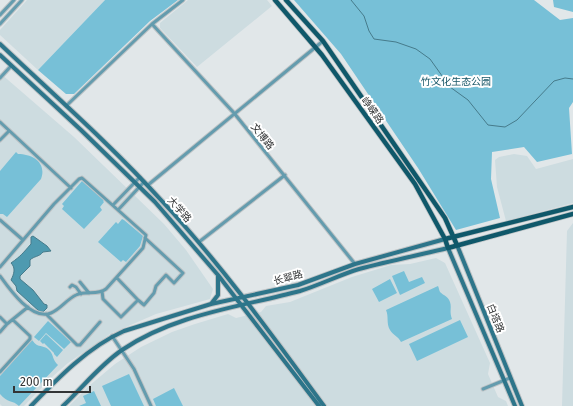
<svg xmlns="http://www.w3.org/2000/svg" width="573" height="406" font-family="'Fira Sans','Noto Sans SC',sans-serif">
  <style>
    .built { fill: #cddce0 }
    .green { fill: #77c0d7 }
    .water { fill: #4e9ab0; stroke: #467b8b }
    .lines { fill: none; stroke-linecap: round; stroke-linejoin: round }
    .stream { stroke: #467b8b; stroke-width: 1 }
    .minor-casing { stroke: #bec3c5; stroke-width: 5 }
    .secondary-casing { stroke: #bec3c5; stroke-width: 6 }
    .primary-casing { stroke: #bec3c5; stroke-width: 6 }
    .minor { stroke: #649cae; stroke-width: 3 }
    .secondary { stroke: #2d758a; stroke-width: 4 }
    .primary { stroke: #0f586a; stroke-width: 4.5 }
    .labels { text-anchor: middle; stroke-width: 4; stroke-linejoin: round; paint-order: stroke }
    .park-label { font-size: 10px; fill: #185768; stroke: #fff }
    .street-label { font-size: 10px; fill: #323435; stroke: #fff }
  </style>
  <rect width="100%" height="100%" fill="#e1e7e9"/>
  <!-- built -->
  <path class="built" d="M27,0H105L38,70L0,35V30Z
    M188,0H267L272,6L197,67L160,28V23Z
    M0,73L74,137L164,224L186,250L213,289L210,299L156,314L110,334L68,363L52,377L24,406H2L0,404Z
    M514,154L527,156L536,169L573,159V203L506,221L497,187L495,160L499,157Z
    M573,223V406H562L567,231Z
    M436,258L445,263L490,363L488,374L498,397L506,401L508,406H69L89,386L115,364L141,347L172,332L195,324L228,314L236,318L261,312L266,306L290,302L352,277L391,265L410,264Z"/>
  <!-- green -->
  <path class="green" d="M105,0H178L150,21L74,94H66L38,70Z
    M294,0H534L560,20L573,18V102L569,108L572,154L537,162L524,147L492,152L491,179L500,218L456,230L418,168L341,54Z
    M553,0H573V12L554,7Z
    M16,152L18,154C33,154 47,163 41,179L7,217L3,214H0V171Z
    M82,181L104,200L103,201L104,202L100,207L102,210L84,229L62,209L64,206L62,204Z
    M122,219L124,220L143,236L140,246L126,262L123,260L121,262L98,242L116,222L118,224Z
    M404,271L409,282L422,277L425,283L400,295L392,276Z
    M390,279L397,293L379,302L372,289Z
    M438,286C439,288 439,290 440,292C444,296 448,296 450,302C452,308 449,311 452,319L401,342C398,336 393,335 390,330C386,323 389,317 386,310Z
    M460,320L468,337L417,361L409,344Z
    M48,321L71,342L64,349L46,333L39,341L34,337Z
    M46,334L63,350L57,357L54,354V353L44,343L43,344L40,341Z
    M32,340C34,342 35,344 37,345C42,347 46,346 50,351C54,356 52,359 58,365L19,406C13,400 7,403 0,394V376Z
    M129,374L144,406H111L102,386Z
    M174,388L183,406H156L153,399Z
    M94,391L101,406H79L86,403L83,396Z"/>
  <!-- water -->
  <path class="water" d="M33,236L47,246L51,251L43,252C39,257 34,256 30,260V266L20,276V279L33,290L44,304L47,305V308L43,312H40L17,291L16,286L11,280C14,274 16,268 11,263C21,256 23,253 31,244V237Z"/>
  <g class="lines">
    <!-- stream -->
    <path class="stream" d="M351,0L364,16L369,31L374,39L396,42L416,49L430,59L450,87L468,100L488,125L505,127L517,120L554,81L565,78L573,79"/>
    <defs>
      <path id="minor" d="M0,15L14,0
        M0,24L22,0
        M152,24L234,113L355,264
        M0,78L11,66
        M66,106L152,24L183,0
        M0,122L71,188
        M0,140L9,131
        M148,185L323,41
        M113,205L140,177
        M118,210L144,182
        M0,220L23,240
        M199,242L285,175
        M0,267L54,204L79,179L82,178L146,235L143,248L106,289C97,296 86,290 76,295C67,299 61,309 51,313C32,321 10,290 0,276
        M117,278L138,300
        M80,282L89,293
        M70,287L72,285L76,287L81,294
        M102,291L103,299L121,317L138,300L144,305L154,293L156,286L166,275L174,283L183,273L145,238
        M46,314L77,345H80L100,322
        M0,317L7,324L0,332
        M7,324L28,307
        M112,336L134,369L151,406
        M0,372L30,339V336L13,320
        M483,389L510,378"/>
      <path id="secondary" d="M0,44C54,95 111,145 161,200C221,264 272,335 324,406
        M0,55L81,130L155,202L218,275L319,406
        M457,245L522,406
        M211,304L218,295V276
        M31,406C58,378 88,347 124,331L211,304L298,285L355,264L445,239
        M63,406C83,387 100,365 122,350C175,314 240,307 300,291C320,285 339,275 359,269C389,261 419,255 448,248L515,406"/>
      <path id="primary" d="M275,0L322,55L415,184L445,239L448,248L573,214
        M286,0L323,41L445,218L457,245
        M445,239L573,207"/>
    </defs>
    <!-- minor casing -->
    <use href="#minor" class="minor-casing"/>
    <!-- secondary casing -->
    <use href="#secondary" class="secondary-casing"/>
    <!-- primary casing -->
    <use href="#primary" class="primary-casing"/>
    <!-- minor -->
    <use href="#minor" class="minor"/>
    <!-- secondary -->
    <use href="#secondary" class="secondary"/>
    <!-- primary -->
    <use href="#primary" class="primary"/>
  </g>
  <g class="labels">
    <!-- park labels -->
    <g class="park-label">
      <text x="456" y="85">竹文化生态公园</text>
    </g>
    <!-- street labels -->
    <g class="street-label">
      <text transform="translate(373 110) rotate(54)" y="4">峥嵘路</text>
      <text transform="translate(263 136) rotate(51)" y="4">文博路</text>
      <text transform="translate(180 209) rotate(48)" y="4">大学路</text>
      <text transform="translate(288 277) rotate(-15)" y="4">长翠路</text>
      <text transform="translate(496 318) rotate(68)" y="4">白塔路</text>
    </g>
  </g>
  <!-- scale -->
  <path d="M14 386v6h76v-6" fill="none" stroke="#323435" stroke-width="2"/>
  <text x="20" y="386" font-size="12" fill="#323435" stroke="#ffffff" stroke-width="3" paint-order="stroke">200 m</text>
</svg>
